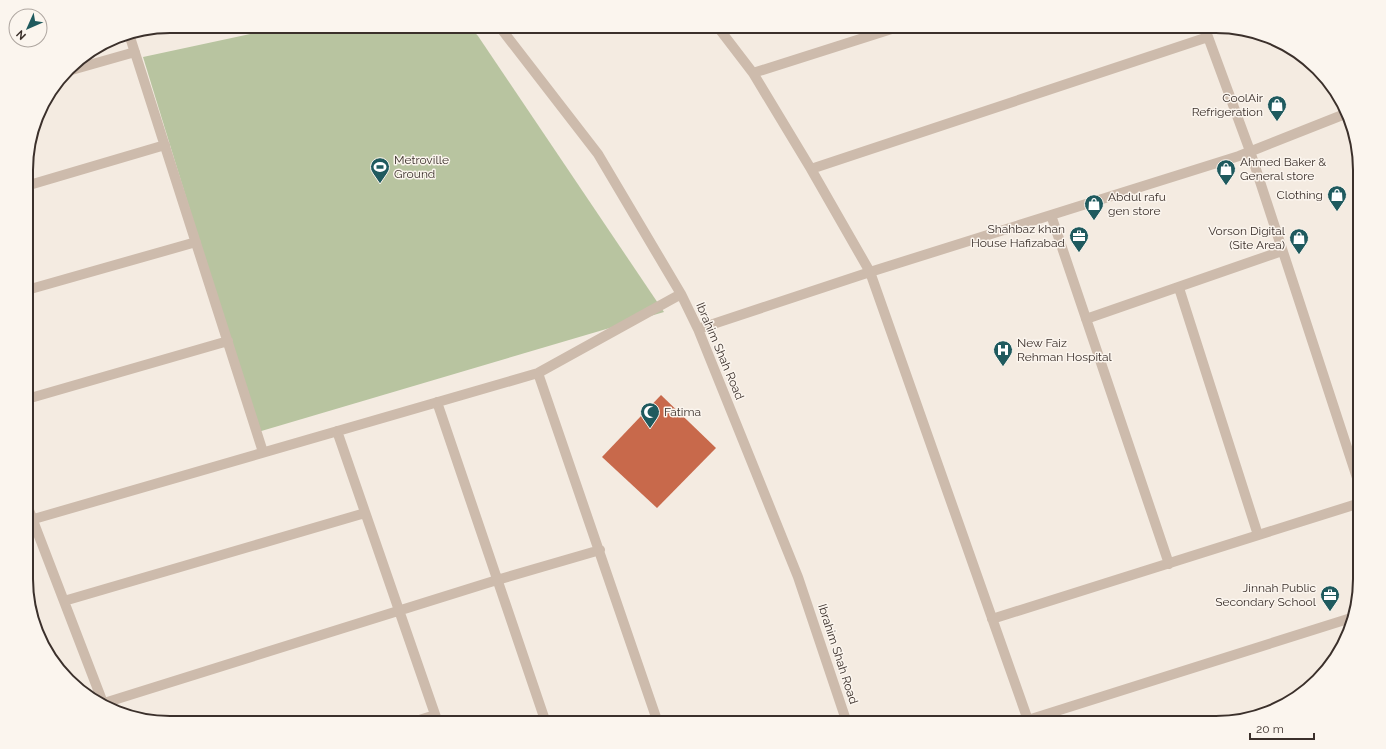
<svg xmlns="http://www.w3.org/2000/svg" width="1386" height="749" font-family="Raleway,sans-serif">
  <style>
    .garden { fill: #b8c4a0 }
    .building { fill: #c8694b }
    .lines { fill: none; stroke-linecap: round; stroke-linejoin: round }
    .minor { stroke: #cdbbac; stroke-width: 10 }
    .labels { text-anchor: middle; stroke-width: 3; stroke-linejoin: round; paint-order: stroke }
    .poi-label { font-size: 12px; fill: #3b302b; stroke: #fbf5ee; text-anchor: end }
    .street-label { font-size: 12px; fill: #3b302b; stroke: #fbf5ee }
    .rim { fill: none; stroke: #3b302b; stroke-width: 2 }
  </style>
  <rect width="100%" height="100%" fill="#f4ebe1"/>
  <!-- garden -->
  <path class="garden" d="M288,26H469L478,36L664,312L258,432L143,57Z"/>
  <!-- building -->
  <path class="building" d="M661,395L716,448L657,508L602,457Z"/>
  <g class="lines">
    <!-- minor -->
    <path class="minor" d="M499,26L598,154L681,294L698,329L798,577L847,723
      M717,26L753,73L811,169L870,272L1029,723
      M1204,26L1250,151L1360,487
      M129,34L263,452
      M68,71L135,52
      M753,73L901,26
      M811,169L1208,37
      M26,186L165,145
      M1051,215L1169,564
      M1179,288L1258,535
      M27,290L196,242
      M1086,319L1282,251
      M698,329L870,272L1239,156L1345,114
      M538,373L658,723
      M27,399L228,341
      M437,402L546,723
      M337,431L438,723
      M27,505L105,708
      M27,521L538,373L681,294
      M64,601L365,513
      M992,619L1360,503
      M101,704L497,580L600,550
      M1028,720L1351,618
      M410,723L435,715"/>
  </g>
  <!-- icons -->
  <defs>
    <symbol id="shop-pin" viewBox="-11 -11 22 30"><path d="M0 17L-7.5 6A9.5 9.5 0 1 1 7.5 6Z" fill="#1f5a5e" stroke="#fbf5ee"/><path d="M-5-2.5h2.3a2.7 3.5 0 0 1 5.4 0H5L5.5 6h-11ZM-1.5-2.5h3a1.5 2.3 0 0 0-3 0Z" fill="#fff"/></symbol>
    <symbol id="stadium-pin" viewBox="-11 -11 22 30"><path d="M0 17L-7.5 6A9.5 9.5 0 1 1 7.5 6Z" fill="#1f5a5e" stroke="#fbf5ee"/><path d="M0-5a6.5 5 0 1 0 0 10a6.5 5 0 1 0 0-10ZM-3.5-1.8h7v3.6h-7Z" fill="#fff"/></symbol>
    <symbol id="office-pin" viewBox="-11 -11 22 30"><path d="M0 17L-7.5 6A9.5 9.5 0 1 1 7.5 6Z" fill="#1f5a5e" stroke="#fbf5ee"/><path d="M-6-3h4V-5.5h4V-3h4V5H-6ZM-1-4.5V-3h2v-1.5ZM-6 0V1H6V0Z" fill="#fff"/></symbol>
    <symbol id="hospital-pin" viewBox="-11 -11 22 30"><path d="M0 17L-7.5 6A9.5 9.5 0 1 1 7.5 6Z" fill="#1f5a5e" stroke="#fbf5ee"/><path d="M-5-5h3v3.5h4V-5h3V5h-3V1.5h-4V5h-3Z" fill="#fff"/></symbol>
    <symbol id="mosque-pin" viewBox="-11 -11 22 30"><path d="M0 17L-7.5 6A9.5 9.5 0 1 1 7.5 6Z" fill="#1f5a5e" stroke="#fbf5ee"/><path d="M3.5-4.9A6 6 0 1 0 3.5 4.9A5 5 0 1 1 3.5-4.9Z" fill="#fff"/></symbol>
  </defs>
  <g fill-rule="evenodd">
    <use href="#shop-pin" x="1266" y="94" width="22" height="30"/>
    <use href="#stadium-pin" x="369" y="156" width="22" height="30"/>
    <use href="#shop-pin" x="1215" y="158" width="22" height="30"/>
    <use href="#shop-pin" x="1326" y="184" width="22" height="30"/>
    <use href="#shop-pin" x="1083" y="193" width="22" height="30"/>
    <use href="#office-pin" x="1068" y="225" width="22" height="30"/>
    <use href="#shop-pin" x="1288" y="227" width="22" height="30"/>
    <use href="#hospital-pin" x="992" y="339" width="22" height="30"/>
    <use href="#mosque-pin" x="639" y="401" width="22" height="30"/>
    <use href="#office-pin" x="1319" y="584" width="22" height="30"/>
  </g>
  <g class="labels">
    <!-- poi labels -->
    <g class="poi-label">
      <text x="1263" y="102">CoolAir<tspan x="1263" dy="14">Refrigeration</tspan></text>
      <text x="394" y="164" text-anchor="start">Metroville<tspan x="394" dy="14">Ground</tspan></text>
      <text x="1240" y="166" text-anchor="start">Ahmed Baker &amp;<tspan x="1240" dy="14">General store</tspan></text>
      <text x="1323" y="199">Clothing</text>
      <text x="1108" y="201" text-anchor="start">Abdul rafu<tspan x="1108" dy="14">gen store</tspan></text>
      <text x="1065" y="233">Shahbaz khan<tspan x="1065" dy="14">House Hafizabad</tspan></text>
      <text x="1285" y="235">Vorson Digital<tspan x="1285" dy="14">(Site Area)</tspan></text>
      <text x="1017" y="347" text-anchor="start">New Faiz<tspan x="1017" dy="14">Rehman Hospital</tspan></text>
      <text x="664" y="416" text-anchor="start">Fatima</text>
      <text x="1316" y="592">Jinnah Public<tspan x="1316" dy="14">Secondary School</tspan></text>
    </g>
    <!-- street labels -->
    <g class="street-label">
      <text transform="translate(720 351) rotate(67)" y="4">Ibrahim Shah Road</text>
      <text transform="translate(838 654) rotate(72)" y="4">Ibrahim Shah Road</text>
    </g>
  </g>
  <!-- crop -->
  <path d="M0 0H1386V749H0ZM170 33H1216A137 137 0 0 1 1353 170V579A137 137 0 0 1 1216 716H170A137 137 0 0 1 33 579V170A137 137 0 0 1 170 33Z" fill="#fbf5ee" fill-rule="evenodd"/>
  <path class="rim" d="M170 33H1216A137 137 0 0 1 1353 170V579A137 137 0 0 1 1216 716H170A137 137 0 0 1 33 579V170A137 137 0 0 1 170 33Z"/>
  <!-- north arrow -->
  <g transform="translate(28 28) rotate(225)"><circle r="19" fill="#fbf5ee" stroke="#aea6a0"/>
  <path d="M0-3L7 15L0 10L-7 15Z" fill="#1f5a5e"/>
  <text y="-6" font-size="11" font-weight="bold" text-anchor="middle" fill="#3b302b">N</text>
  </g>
  <!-- scale -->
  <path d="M1250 733v6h64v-6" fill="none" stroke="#3b302b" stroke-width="2"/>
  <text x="1256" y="733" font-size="12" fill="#3b302b" stroke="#fbf5ee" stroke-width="3" paint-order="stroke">20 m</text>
</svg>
